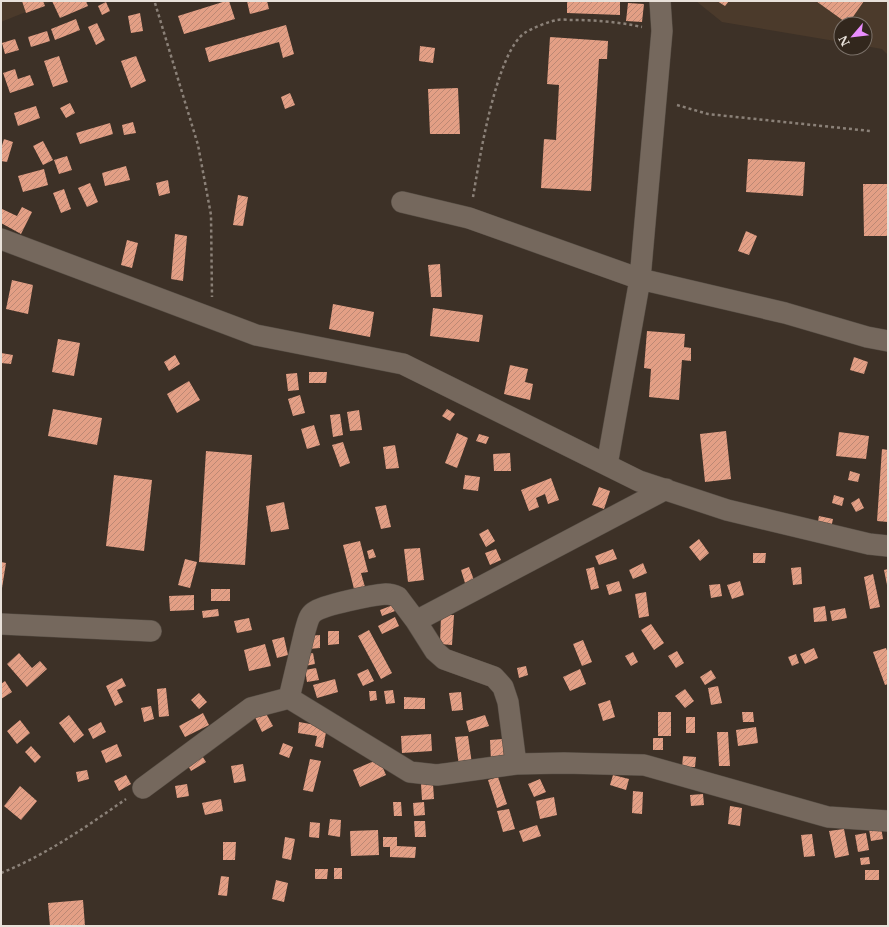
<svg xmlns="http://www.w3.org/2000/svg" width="889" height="927" font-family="'Libre Baskerville',serif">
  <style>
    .built { fill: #4b3a2b }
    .building { fill: url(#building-hatch) }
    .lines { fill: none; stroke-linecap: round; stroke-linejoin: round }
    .minor-casing { stroke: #564d44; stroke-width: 22 }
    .path { stroke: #8b8178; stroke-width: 2.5; stroke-dasharray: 3 3; stroke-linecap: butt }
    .minor { stroke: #75685d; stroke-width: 21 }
  </style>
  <defs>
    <pattern id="building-hatch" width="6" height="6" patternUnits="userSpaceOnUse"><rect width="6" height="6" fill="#e39f85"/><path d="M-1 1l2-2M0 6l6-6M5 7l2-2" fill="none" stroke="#bc8874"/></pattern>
  </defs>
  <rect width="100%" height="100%" fill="#3d3127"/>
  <!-- built -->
  <path class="built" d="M1,1H53L1,22Z
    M696,1H888V55L882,49L865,46V24H841V42L722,22Z"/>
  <!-- building -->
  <path class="building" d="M22,1H43L45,6L26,13Z
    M52,1H86L88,6L60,18Z
    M226,1H229L235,19L184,34L178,16Z
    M247,1H267L269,9L250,14Z
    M567,1H620V15L567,13Z
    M717,1H729L725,6Z
    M816,1H864L848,24Z
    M106,2L110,11L102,15L98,6Z
    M628,3L644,4L642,22L626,21Z
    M140,13L143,31L131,33L128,16Z
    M76,19L80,30L55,40L51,29Z
    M97,23L105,40L96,45L88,27Z
    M286,25L294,54L283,58L279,42L209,62L205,48Z
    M47,31L50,41L31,47L28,37Z
    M550,37L608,41L607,59H599L591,191L541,188L544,139L556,140L559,85L547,84Z
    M15,39L19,50L5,54L2,43Z
    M420,46L435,48L433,63L419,61Z
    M59,56L68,82L53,87L44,61Z
    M136,56L146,81L131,88L121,61Z
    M15,69L18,79L30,75L34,85L10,93L3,73Z
    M458,88L460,134H430L428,89Z
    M290,93L295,105L285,109L281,97Z
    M70,103L75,113L66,118L60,108Z
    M36,106L40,118L18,126L14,113Z
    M133,122L136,133L124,135L122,125Z
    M110,123L113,134L80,144L76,133Z
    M4,139L13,142L7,162L1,161V149Z
    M43,141L53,160L43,165L33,146Z
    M67,156L72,170L59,174L54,160Z
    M748,159L805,162L803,196L746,192Z
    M126,166L130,180L105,186L102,173Z
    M44,169L48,185L23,192L18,176Z
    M168,180L170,193L159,196L156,183Z
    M90,183L98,202L87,207L78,188Z
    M863,184H888V236H864Z
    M64,189L71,209L61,213L53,193Z
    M238,195L248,197L243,226L233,225Z
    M22,207L32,212L21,234L1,223V212L2,209L17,216Z
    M746,231L757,236L749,255L738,251Z
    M175,234L187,236L183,281L171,279Z
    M127,240L138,243L132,268L121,265Z
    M440,264L442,297H431L428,265Z
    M12,280L33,285L28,314L6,309Z
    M333,304L374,312L370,337L329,329Z
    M433,308L483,315L479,342L430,336Z
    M647,331L685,334L684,347L691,348V361L682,360L679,400L649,397L651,369L644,368Z
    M58,339L80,343L74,376L52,372Z
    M1,353L13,355L11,364L1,363Z
    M175,355L180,364L169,371L164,362Z
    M854,357L868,362L864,374L850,370Z
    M510,365L528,369L525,382L533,384L530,400L504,394Z
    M309,372H327L326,383H309Z
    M297,373L299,390L288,391L286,374Z
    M189,381L200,400L177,413L167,394Z
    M300,395L305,413L293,416L288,399Z
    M53,409L102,418L97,445L48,436Z
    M447,409L455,414L450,421L442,416Z
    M359,410L362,430L350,431L347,412Z
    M340,414L343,435L333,437L330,415Z
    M314,425L320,445L307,449L301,429Z
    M726,431L731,479L705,482L700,434Z
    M839,432L869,436L866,459L836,456Z
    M457,433L468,438L457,468L445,463Z
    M479,434L489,437L486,444L476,441Z
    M343,442L350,463L340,467L332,445Z
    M395,445L399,468L386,469L383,447Z
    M882,449L888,450V522L877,521Z
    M206,451L252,455L245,565L199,562Z
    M510,453L511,471H494L493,454Z
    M850,471L860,474L858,482L848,480Z
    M114,475L152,480L144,551L106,546Z
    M465,475L480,477L478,491L463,489Z
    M551,478L559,500L548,504L545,494L536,498L539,507L529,511L521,490Z
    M599,487L610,491L604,509L592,505Z
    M834,495L844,498L842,506L832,503Z
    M859,498L864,508L856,512L851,503Z
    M284,502L289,529L271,532L266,506Z
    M386,505L391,527L381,529L375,507Z
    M819,516L833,519L831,528L817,526Z
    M488,529L495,541L486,547L479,534Z
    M699,539L709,553L700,561L689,547Z
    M360,541L368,572L361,573L367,594L356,597L343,545Z
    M420,548L424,580L408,582L404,549Z
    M373,549L376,557L369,559L367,551Z
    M496,549L501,560L490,565L485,553Z
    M613,549L617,559L599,565L595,556Z
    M753,553H766L765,563H753Z
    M185,559L197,562L190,588L178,585Z
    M1,562L6,563L2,588H1Z
    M643,563L647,573L633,579L629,570Z
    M469,567L474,580L465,583L461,570Z
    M594,567L599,588L591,590L586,569Z
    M801,567L802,584L793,585L791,568Z
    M888,569V584L887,585L884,570Z
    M873,574L880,607L870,609L864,577Z
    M619,581L622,591L609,595L606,585Z
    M740,581L744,595L732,599L727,585Z
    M720,584L722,596L711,598L709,585Z
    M211,589H230V601H211Z
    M646,592L649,616L639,618L635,594Z
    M194,595V610L170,611L169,596Z
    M393,605L395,611L382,616L380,610Z
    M825,606L827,621L814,622L813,608Z
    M845,608L847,618L832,621L830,611Z
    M218,609L219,616L203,618L202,611Z
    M441,615H454L452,645L440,644Z
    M395,617L399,626L382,634L378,626Z
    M249,618L252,630L237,633L234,621Z
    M651,624L664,643L654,650L641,630Z
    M369,630L392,673L381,679L358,636Z
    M328,631H339V644L328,645Z
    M320,635V648L308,649V636Z
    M284,637L288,655L277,658L272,640Z
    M583,640L592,662L582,666L573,644Z
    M265,644L271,666L249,671L244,650Z
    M814,648L818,658L805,664L800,654Z
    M886,648L888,653V684L885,685L873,652Z
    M677,651L684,663L676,668L668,656Z
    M633,652L638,662L631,666L625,656Z
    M19,653L32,668L40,661L47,669L27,687L7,664Z
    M313,653L315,664L305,666L303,655Z
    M796,654L799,663L792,666L788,657Z
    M526,666L528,675L519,678L517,668Z
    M316,668L319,680L307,682L305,670Z
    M368,669L374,681L363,686L357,674Z
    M580,669L586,684L570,691L563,677Z
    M711,670L716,678L705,685L700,677Z
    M122,678L126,686L117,690L123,702L115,706L106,686Z
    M335,679L338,692L317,698L313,685Z
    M5,681L12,692L1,699V684Z
    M718,686L722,703L711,705L708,688Z
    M166,688L169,716L159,717L157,689Z
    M685,689L694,701L685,708L675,696Z
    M393,690L395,703L386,704L384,691Z
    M369,691H376L377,700L370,701Z
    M461,692L463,710L452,711L449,693Z
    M199,693L207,702L199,709L191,700Z
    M404,697L425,698V709H404Z
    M610,700L615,717L603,721L598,704Z
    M151,706L154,719L144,722L141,708Z
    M263,708L273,726L262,732L253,713Z
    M658,712H671V736H658Z
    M742,712H753L754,722H743Z
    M203,713L209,725L185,737L179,726Z
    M69,715L84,735L74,743L59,723Z
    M485,715L489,726L469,732L466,721Z
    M686,717H695V733H686Z
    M20,720L30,733L17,744L7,731Z
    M101,722L106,732L93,739L88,729Z
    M299,722L327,727L323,748L315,746L317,736L298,733Z
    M756,727L758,743L738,746L736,730Z
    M717,732H728L730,766H719Z
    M431,734L432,751L402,753L401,736Z
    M468,736L472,764L459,766L455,737Z
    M653,738H663V750H653Z
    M503,739L504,760L491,761L490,740Z
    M283,743L293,747L289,758L279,754Z
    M117,744L122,756L106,763L101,751Z
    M31,746L41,757L35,763L25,752Z
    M199,751L206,762L191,771L185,760Z
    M683,756L696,757L695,767H682Z
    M310,759L321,761L313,792L303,790Z
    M379,759L386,775L360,787L353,770Z
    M243,764L246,781L234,783L231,766Z
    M87,770L89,779L78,782L76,772Z
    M126,775L131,784L119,791L114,781Z
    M613,775L629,779L626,790L610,785Z
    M498,777L507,804L497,808L488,780Z
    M540,779L546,792L534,797L528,784Z
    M187,784L189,796L177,798L175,786Z
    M421,784H433L434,799L422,800Z
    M20,786L37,801L21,820L4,806Z
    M633,791L643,792L642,814L632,813Z
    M703,794L704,805L691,806L690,795Z
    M554,797L557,815L540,819L536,801Z
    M221,799L223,811L205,815L202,803Z
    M393,802H401L402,816H394Z
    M424,802L425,815L414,816L413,803Z
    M730,806L742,808L740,826L728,824Z
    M509,809L515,829L503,832L497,811Z
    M330,819L341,820L340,837L328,835Z
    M414,821H425L426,837H415Z
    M310,822L320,823L319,838L309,837Z
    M537,825L541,836L523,842L519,831Z
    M881,827L883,839L871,841L869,829Z
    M844,829L849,855L835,858L829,831Z
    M378,830L379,855L351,856L350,831Z
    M866,833L869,850L858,852L855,835Z
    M812,834L815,856L804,857L801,835Z
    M285,837L295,839L291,860L282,858Z
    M383,837H397V846L416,847L415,858L390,857V847H383Z
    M223,842H236L235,860H223Z
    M869,857L870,864L861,865L860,858Z
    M334,868H342V879H334Z
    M315,869H328L327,879H315Z
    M865,870H879V880H865Z
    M221,876L229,877L227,896L218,895Z
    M276,880L288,883L284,902L272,899Z
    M83,900L85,926H50L48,903Z"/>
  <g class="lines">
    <defs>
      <path id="minor" d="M402,202L469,218L640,279L785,313L867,337L888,341
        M1,239L256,335L403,364L639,481L727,510L869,544L888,546
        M607,465L640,279L662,31L660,1
        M416,621L666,489
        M1,624L151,631
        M289,698L305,631C307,625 308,616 314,612C323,605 372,595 386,594C390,594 394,595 398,597L416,621L435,651L444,659L494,677L503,687L508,702L516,764
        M143,788L251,708L289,698L410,772L437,775L516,764L564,763L644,765L828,817L888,821"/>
    </defs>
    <!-- minor casing -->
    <use href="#minor" class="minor-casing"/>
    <!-- path -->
    <path class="path" d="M155,3L198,145L211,215L212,297
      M677,105L708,114L870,131
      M473,197C479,162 496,50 526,32C533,28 550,21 557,20C562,19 568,20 573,20C596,20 619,22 642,27
      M1,873C46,855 86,827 126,799"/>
    <!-- minor -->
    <use href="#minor" class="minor"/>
  </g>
  <!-- border -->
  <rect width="889" height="927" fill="none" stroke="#e8e1da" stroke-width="4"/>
  <!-- north arrow -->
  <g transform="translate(853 36) rotate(242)"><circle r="19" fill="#32271d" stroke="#7b7169"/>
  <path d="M0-3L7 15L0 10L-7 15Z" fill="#e98dfe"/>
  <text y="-6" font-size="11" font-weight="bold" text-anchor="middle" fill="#e8e1da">N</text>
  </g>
</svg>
